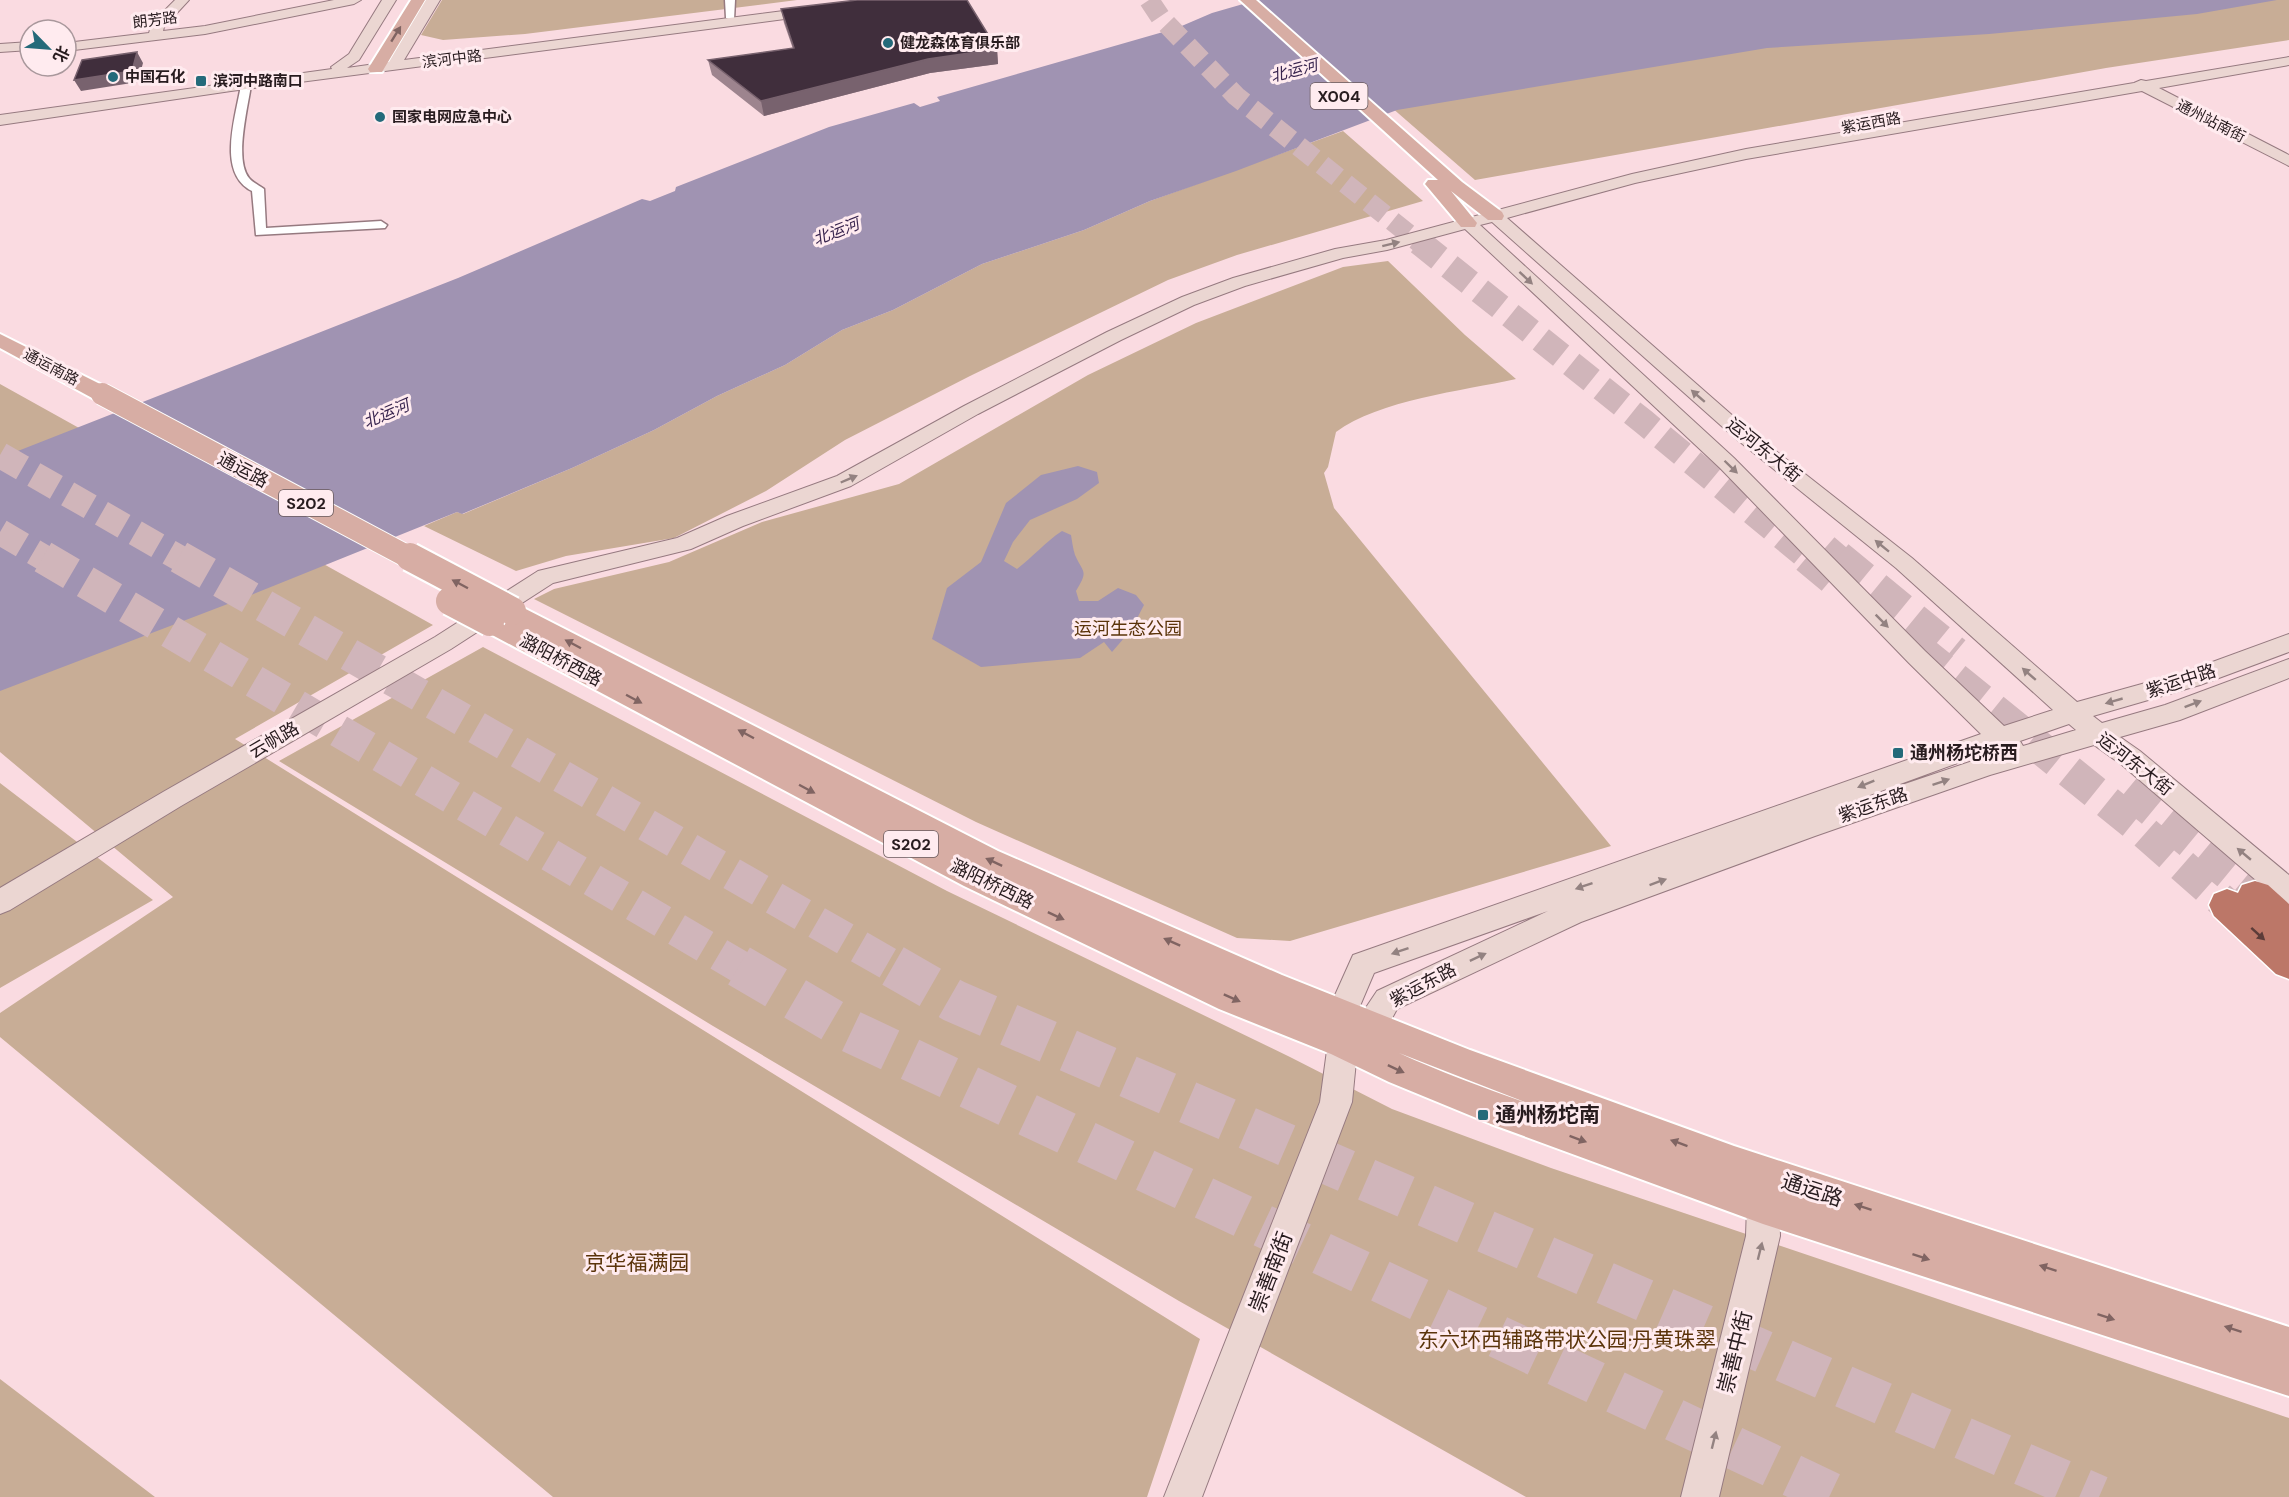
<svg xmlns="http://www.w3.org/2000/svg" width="2289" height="1497" font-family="'DM Sans','Noto Sans SC',sans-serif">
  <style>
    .green { fill: #c8ad96 }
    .water { fill: #a093b2 }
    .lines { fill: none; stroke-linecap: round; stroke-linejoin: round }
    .highway-tunnel-far3 { stroke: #d0b5ba; stroke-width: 20; stroke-dasharray: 20 10; stroke-linecap: butt }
    .highway-tunnel-far2 { stroke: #d0b5ba; stroke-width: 26; stroke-dasharray: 26 13; stroke-linecap: butt }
    .highway-tunnel-far1 { stroke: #d0b5ba; stroke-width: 33; stroke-dasharray: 33 16; stroke-linecap: butt }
    .highway-tunnel { stroke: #d0b5ba; stroke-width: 43; stroke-dasharray: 43 22; stroke-linecap: butt }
    .street-casing { stroke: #967a80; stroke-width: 3 }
    .secondary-casing { stroke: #967a80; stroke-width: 2 }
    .primary-casing { stroke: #fff; stroke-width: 4 }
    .highway-casing { stroke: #fff; stroke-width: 3 }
    .street { fill: #fff; fill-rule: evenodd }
    .secondary { fill: #ebd6d2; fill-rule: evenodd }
    .primary { fill: #d7ada4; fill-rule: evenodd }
    .highway { fill: #bc7768; fill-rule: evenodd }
    .primary-bridge-far1-casing { stroke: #fff; stroke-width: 24; stroke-linecap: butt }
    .primary-bridge-casing { stroke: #fff; stroke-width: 32; stroke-linecap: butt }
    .primary-bridge-far1 { stroke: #d7ada4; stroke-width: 22 }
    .primary-bridge { stroke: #d7ada4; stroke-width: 28 }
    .wall { fill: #9d848e }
    .shaded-wall { fill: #78626e }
    .building { fill: #402e3c; stroke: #78626e; stroke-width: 1.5 }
    .oneway { fill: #806462 }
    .oneway2 { fill: #938281 }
    .oneway3 { fill: #5c3c39 }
    .poi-dot { fill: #246a7a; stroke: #ffebef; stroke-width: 2 }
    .labels { text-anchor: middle; stroke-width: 6; stroke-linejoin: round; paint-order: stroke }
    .far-street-label { font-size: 15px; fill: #281c1f; stroke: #ffebef }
    .far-poi-label { font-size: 15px; font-weight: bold; fill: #281c1f; stroke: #ffebef; text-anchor: start }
    .far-water-label { font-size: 16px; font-style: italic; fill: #39254f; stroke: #ffebef }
    .shield { fill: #ffebef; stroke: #685a5d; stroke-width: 1.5 }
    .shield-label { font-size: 16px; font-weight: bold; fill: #281c1f }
    .street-label { font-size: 18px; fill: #281c1f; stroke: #ffebef }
    .park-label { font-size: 18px; fill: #5b340a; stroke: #ffebef }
    .poi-label { font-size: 18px; font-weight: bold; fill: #281c1f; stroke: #ffebef; text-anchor: start }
    .near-poi-label { font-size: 21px; font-weight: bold; fill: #281c1f; stroke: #ffebef; text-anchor: start }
    .near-street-label { font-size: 21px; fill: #281c1f; stroke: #ffebef }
    .near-park-label { font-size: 21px; fill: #5b340a; stroke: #ffebef }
  </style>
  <rect width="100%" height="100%" fill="#fadbe1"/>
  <!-- green -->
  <path class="green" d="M442,0H797L525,34L443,40L421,35Z
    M1268,0H2289V40L2106,68L1475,180Z
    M1343,131L1423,201L1237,255L1168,280L970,376L845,440L766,491L674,538L566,556L516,571L424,526L457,512L463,514L572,468L654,430L717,396L785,365L842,330L893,310L982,264L1084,230L1150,201Z
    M1388,261L1465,335L1516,379C1462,391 1379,400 1336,432L1328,467L1324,473L1334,508L1611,846L1290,941L1237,938L976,822L534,599L554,589L669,562L762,522L899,484L1088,375L1196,323L1343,267Z
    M0,384L433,625L235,739L1200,1339L1147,1497H553L0,1037V1013L173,897L0,752Z
    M483,647L947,891L1290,1057L1392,1109L1551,1168L2289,1418V1497H1526L1179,1301L713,1026L279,761Z
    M0,783L153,900L0,988Z
    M0,1379L155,1497H0Z"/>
  <!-- water -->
  <path class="water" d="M1257,0H2277L2197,14L1989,34L1767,48L1397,110L1236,171L1150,201L1084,230L982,264L893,310L842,330L785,365L717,396L654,430L572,468L462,514L457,512L246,597L0,691V458L458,278L642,199L650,201L675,191L676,187L829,127L914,103L920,107L940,101L937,97L1177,28L1212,13Z
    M1078,466L1097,472L1099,483L1077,499L1030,520L1013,542L1004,561L1017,569C1033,557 1045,542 1062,531L1071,535C1072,541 1073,549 1075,555C1083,573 1089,570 1076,591L1079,601H1098L1118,588L1136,595L1144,605L1131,630L1112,652L1104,642L1080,658L981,667L932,639L947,588L981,562L1006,503L1041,475Z"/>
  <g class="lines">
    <!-- highway-tunnel-far3 -->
    <path class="highway-tunnel-far3" d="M1149,0L1161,18L1236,96L1421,244"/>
    <!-- highway-tunnel-far2 -->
    <path class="highway-tunnel-far2" d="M1419,242L1644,422L1809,559
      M0,455L181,559
      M0,532L46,559
      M1826,547L1840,559"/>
    <!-- highway-tunnel-far1 -->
    <path class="highway-tunnel-far1" d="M43,557L742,968
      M179,557L896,968
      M1807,557L1838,583
      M1838,557L1955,653
      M1917,648L2143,831L2227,905
      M2127,790L2255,896"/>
    <!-- highway-tunnel -->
    <path class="highway-tunnel" d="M739,966L850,1031L1838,1497
      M893,966L954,1001L2099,1497"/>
    <defs>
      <path id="street" d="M725,0H735L734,20L726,18Z
        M246,82L251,85C248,107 234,160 249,178C253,183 259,185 264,189L266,228L381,221L387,225L385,228L256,235L252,191C216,173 236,116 241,85Z"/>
      <path id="secondary" d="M175,0H189L164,27L163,31L205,26L334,0H361L354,4L205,34L66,51V43L149,33L152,23Z
        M382,0H396L359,60L347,68L389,62L426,0H440L404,60L815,7L822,11L815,15L231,91L0,125V115L332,69L331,67L349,54Z
        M30,42V50L0,52V44Z
        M2289,57V65L2159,88L2289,155V166L2142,91L1746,159L1635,183L1507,218L1749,430L1912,558L2077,702L2185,672L2289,634V652L2200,685L2093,716L2102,723L2165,705L2289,659V678L2180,720L2120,737L2140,751L2289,875V904L2279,900L2122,765L2094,745L1990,775L1815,836L1581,922L1397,1009L1383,1035L1357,1051L1352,1102L1202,1497H1164L1320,1102L1328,1043L1332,1033L1345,1026L1331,1023L1327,1013L1353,955L1981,734L1909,663L1720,468L1465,229L1387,250L1343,258L1245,286L1194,305L1121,340L978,414L851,486L743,526L691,549L553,583L451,649L181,806L10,910L0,914V888L163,792L435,637L538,571L677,538L727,516L837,476L964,406L1107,332L1182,297L1233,278L1335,249L1386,240L1632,174L1746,149L2134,83L2141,80L2146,81ZM1492,222L1735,438L1896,568L2053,710L2004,726L1925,651L1734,458L1480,225ZM2069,724L2076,730L2023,746L2020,741ZM1996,749L1999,752L1840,806ZM1548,911L1377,991L1361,1015L1354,1020L1374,973Z
        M1763,1190L1775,1194L1779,1206L1780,1236L1719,1497H1681L1746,1236L1747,1206L1751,1194Z"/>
      <path id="primary" d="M411,0H425L382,72H370L368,69Z
        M1240,0H1256L1462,182L1502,212L1504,216L1502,220H1488L1451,191L1477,223L1475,227H1461L1425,184L1428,180H1438Z
        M0,334L110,389L113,394L110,399L102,401L94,399L0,348Z
        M512,602L998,851L1282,975L1470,1050L1734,1146L2289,1327V1396L1763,1224L1491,1124L1389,1082L1331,1054L1219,1009L964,886L481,629L477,622L481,615L490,613L503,617L499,611L503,604ZM1399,1053L1527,1103C1484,1088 1440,1072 1399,1053Z"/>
      <path id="highway" d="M2255,881L2268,885L2289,904V979L2276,974L2214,916L2209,905L2214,894L2227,889L2238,893L2242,885Z"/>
    </defs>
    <!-- street casing -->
    <use href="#street" class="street-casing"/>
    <!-- secondary casing -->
    <use href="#secondary" class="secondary-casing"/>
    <!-- primary casing -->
    <use href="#primary" class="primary-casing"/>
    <!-- highway casing -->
    <use href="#highway" class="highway-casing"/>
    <!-- street -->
    <use href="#street" class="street"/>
    <!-- secondary -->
    <use href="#secondary" class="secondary"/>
    <!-- primary -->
    <use href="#primary" class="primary"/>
    <!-- highway -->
    <use href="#highway" class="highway"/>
    <defs>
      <path id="primary-bridge-far1" d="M102,394L412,559"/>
      <path id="primary-bridge" d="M410,557L512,611
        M450,601L490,622"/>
    </defs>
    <!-- primary-bridge-far1 casing -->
    <use href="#primary-bridge-far1" class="primary-bridge-far1-casing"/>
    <!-- primary-bridge casing -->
    <use href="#primary-bridge" class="primary-bridge-casing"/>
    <!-- primary-bridge-far1 -->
    <use href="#primary-bridge-far1" class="primary-bridge-far1"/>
    <!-- primary-bridge -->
    <use href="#primary-bridge" class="primary-bridge"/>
  </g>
  <!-- wall -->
  <path class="wall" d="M781,9L997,49L998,64L930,73L764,116L712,75L708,60L793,49L784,23Z"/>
  <!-- shaded-wall -->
  <path class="shaded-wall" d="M997,49L998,64L930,73L764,116L761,101L928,59Z
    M137,52L143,63L138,82L81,91L74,80Z"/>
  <!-- building -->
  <path class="building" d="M857,0H967L997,49L928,59L761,101L708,60L794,48L781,9Z
    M137,52L132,71L74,80L82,60Z"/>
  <!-- one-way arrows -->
  <defs><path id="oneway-solid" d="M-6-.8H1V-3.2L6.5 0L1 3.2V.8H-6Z" transform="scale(1.5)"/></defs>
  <g class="oneway">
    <use href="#oneway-solid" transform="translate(396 34) rotate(-58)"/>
    <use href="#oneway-solid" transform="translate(460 584) rotate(-152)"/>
    <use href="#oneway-solid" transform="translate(573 644) rotate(-152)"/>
    <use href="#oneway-solid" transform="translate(634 699) rotate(28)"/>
    <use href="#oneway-solid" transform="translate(746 734) rotate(-152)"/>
    <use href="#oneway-solid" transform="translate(807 789) rotate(28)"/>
    <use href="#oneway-solid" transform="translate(994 862) rotate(-155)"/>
    <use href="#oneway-solid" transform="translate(1056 916) rotate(25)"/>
    <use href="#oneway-solid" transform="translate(1172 942) rotate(-156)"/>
    <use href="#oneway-solid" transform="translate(1232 998) rotate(24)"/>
    <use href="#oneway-solid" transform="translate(1396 1069) rotate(25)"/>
    <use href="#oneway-solid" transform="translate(1578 1139) rotate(20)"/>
    <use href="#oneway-solid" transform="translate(1679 1143) rotate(-160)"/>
    <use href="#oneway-solid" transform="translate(1863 1207) rotate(-162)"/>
    <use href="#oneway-solid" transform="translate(1921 1257) rotate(18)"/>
    <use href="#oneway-solid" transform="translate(2048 1268) rotate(-162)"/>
    <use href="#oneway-solid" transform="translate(2106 1317) rotate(18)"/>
    <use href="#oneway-solid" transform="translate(2233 1329) rotate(-162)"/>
  </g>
  <g class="oneway2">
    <use href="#oneway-solid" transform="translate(1391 244) rotate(-14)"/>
    <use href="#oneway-solid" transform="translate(1526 278) rotate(43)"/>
    <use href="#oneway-solid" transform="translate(1698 396) rotate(-139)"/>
    <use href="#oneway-solid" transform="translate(1731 467) rotate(44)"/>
    <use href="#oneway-solid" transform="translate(849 479) rotate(-23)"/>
    <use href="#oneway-solid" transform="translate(1882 546) rotate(-141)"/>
    <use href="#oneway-solid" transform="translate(1882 621) rotate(45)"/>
    <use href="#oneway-solid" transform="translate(2029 674) rotate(-139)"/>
    <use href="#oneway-solid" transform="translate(2114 701) rotate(164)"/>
    <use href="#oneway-solid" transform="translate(2193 704) rotate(-21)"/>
    <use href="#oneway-solid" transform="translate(1941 782) rotate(-19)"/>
    <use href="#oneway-solid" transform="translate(1866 784) rotate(158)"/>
    <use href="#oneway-solid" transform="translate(2244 854) rotate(-140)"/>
    <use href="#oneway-solid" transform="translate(1658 882) rotate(-20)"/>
    <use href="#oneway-solid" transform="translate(1584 886) rotate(161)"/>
    <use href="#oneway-solid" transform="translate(1400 951) rotate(161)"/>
    <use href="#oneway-solid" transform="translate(1478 957) rotate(-25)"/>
    <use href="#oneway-solid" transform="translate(1760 1251) rotate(-76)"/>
    <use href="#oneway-solid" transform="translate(1714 1440) rotate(-76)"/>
  </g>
  <use class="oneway3" href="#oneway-solid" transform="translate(2258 934) rotate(42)"/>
  <!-- markers -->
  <g class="poi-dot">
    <circle cx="888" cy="43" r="6"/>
    <circle cx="113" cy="77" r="6"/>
    <rect x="195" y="75" width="12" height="12" rx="3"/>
    <circle cx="380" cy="117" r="6"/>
    <rect x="1892" y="747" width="12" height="12" rx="3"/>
    <rect x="1477" y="1109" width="12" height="12" rx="3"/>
  </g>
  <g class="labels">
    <!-- far-street labels -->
    <g class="far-street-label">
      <text transform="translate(155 20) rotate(-7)" y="5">朗芳路</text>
      <text transform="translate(452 59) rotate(-7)" y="5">滨河中路</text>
      <text transform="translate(2211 121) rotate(27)" y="5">通州站南街</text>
      <text transform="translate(1871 123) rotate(-10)" y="5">紫运西路</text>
      <text transform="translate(51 367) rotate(28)" y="5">通运南路</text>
    </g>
    <!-- far-poi labels -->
    <g class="far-poi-label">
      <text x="900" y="48">健龙森体育俱乐部</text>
      <text x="125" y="82">中国石化</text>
      <text x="213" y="86">滨河中路南口</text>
      <text x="392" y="122">国家电网应急中心</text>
    </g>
    <!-- far-water labels -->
    <g class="far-water-label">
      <text transform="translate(1294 70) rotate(-15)" y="6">北运河</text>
      <text transform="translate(836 231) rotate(-21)" y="6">北运河</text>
      <text transform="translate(386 413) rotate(-23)" y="6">北运河</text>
    </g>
    <!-- shield labels -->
    <g class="shield">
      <rect x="1310.5" y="83" width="57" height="26" rx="4.5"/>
      <rect x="279" y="490" width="54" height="26" rx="4.5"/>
      <rect x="884" y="831" width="54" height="26" rx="4.5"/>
    </g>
    <g class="shield-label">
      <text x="1339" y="102">X004</text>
      <text x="306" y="509">S202</text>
      <text x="911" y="850">S202</text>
    </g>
    <!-- street labels -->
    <g class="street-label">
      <text transform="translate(1764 450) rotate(39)" y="6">运河东大街</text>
      <text transform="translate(243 470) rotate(28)" y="6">通运路</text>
      <text transform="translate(561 660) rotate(28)" y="6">潞阳桥西路</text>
      <text transform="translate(2181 681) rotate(-18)" y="6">紫运中路</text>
      <text transform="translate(274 740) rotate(-30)" y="6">云帆路</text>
      <text transform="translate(2135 764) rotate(38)" y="6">运河东大街</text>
      <text transform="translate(1873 805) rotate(-19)" y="6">紫运东路</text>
      <text transform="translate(992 884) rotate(26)" y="6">潞阳桥西路</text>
      <text transform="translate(1423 985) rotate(-28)" y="6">紫运东路</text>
    </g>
    <!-- park labels -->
    <g class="park-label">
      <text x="1128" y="635">运河生态公园</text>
    </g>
    <!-- poi labels -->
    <g class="poi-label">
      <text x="1910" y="759">通州杨坨桥西</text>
    </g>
    <!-- near-poi labels -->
    <g class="near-poi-label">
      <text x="1495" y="1122">通州杨坨南</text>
    </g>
    <!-- near-street labels -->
    <g class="near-street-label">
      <text transform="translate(1812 1190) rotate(18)" y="7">通运路</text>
      <text transform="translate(1271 1272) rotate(-69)" y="7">崇善南街</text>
      <text transform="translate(1735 1352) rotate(-76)" y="7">崇善中街</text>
    </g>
    <!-- near-park labels -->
    <g class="near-park-label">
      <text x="637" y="1270">京华福满园</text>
      <text x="1567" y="1347">东六环西辅路带状公园·丹黄珠翠</text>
    </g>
  </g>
  <!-- north arrow -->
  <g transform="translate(48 48) rotate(115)"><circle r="28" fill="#ffebef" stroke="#a9989c" stroke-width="1.5"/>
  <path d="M0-4.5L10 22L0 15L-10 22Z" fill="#246a7a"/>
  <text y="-9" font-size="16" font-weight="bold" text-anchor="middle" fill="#281c1f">北</text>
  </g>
</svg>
